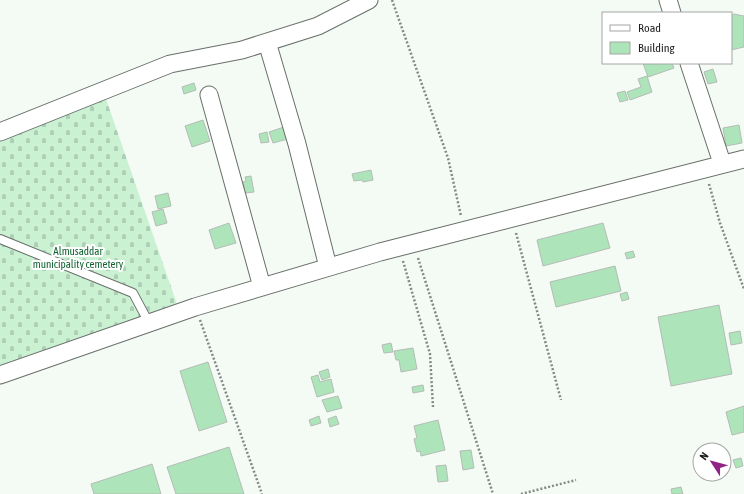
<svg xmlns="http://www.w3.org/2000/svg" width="744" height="494" font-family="'Asap Condensed',sans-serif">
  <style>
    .cemetery { fill: url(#cemetery-stones) }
    .building { fill: #ade4ba; stroke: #b5bcb6 }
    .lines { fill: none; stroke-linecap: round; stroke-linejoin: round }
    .lane-casing { stroke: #696f6a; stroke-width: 10 }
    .street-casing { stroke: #696f6a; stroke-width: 19 }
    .path { stroke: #858986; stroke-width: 2.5; stroke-dasharray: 2 2; stroke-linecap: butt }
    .lane { stroke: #fff; stroke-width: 8 }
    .street { stroke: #fff; stroke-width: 17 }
    .labels { text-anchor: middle; stroke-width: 4; stroke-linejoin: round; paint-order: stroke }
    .park-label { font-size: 11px; fill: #106331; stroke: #fff }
  </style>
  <defs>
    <pattern id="cemetery-stones" width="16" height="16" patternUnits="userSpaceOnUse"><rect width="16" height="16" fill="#cbf1d3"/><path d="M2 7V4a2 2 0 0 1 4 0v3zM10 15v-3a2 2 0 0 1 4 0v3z" fill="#aeceb5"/></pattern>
  </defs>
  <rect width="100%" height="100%" fill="#f4fbf5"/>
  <!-- cemetery -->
  <path class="cemetery" d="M105,96L178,307L0,366V138Z"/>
  <!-- building -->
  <path class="building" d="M734,14L744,16V47L731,50V16Z
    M643,63H672L674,68L648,77Z
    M713,69L717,82L708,84L704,72Z
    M647,76L652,92L630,100L627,92L641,87L638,79Z
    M194,83L196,90L184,94L182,87Z
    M625,91L628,100L620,102L617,93Z
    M203,120L210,141L192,147L185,126Z
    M739,125L742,143L726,146L723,128Z
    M284,127L288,139L273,143L269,132Z
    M267,132L269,142L261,143L259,134Z
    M371,170L373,180L363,182L362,180L354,181L352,174Z
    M251,176L254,192L245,193L243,182L246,181L245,177Z
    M168,193L171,206L158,209L155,196Z
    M163,209L167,223L156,226L152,212Z
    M229,223L236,243L215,249L209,230Z
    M603,223L610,248L543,266L537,240Z
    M633,251L635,257L627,259L625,253Z
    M615,266L621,291L556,307L550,282Z
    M627,292L629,299L622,301L620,294Z
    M719,305L732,374L671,386L658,317Z
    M740,331L742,343L731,345L729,333Z
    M391,343L393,352L384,353L382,345Z
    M413,348L417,369L401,372L399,360H396L394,351Z
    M208,362L227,422L199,431L180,371Z
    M328,369L330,377L322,380L319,372Z
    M318,375L320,382L331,379L334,392L317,397L311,377Z
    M423,385L424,391L413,393L412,387Z
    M338,396L342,408L327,412L322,400Z
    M744,406V432L732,435L726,412Z
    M319,416L321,423L311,426L309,420Z
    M336,416L339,424L330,427L328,419Z
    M438,420L445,450L421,456L420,451L417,452L414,439L417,438L414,426Z
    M229,447L244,494H176L167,467Z
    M471,450L474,468L463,470L460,451Z
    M741,458L743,466L736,468L733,460Z
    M152,464L161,494H94L91,484Z
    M446,465L448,481L438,482L436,466Z
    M681,487L683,494H672L671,489Z"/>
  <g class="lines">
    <defs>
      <path id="lane" d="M0,239L133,293L149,323"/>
      <path id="street" d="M668,0L672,13
        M267,42L297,144L328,267
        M689,63L722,163
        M209,95L262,287
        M0,132L170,64L242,50L318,26L369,0
        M0,375L195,307L380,252L744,159"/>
    </defs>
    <!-- lane casing -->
    <use href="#lane" class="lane-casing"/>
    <!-- street casing -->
    <use href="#street" class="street-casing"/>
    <!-- path -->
    <path class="path" d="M392,0L448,158L461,216
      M709,184L720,223L744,289
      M516,233L561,400
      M418,258L493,494
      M403,261L430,354L433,407
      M200,320L262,494
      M521,494L576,480"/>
    <!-- lane -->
    <use href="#lane" class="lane"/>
    <!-- street -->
    <use href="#street" class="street"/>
  </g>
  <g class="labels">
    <!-- park labels -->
    <g class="park-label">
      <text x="78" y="255">Almusaddar<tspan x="78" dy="13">municipality cemetery</tspan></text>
    </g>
  </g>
  <!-- legend -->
  <rect x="602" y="12" width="130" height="52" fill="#ffffff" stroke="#a4a5a5"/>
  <rect x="610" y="25" width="20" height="6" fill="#ffffff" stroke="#a4a5a5"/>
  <text x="638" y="32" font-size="12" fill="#1c1f1d">Road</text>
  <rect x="610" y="42" width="20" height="12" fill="#ade4ba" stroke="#a4a5a5"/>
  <text x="638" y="52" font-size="12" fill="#1c1f1d">Building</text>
  <!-- north arrow -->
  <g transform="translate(712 462) rotate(306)"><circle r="19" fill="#ffffff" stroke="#a4a5a5"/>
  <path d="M0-3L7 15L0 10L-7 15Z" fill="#8f2387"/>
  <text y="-6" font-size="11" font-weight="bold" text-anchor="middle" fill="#1c1f1d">N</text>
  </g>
</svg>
